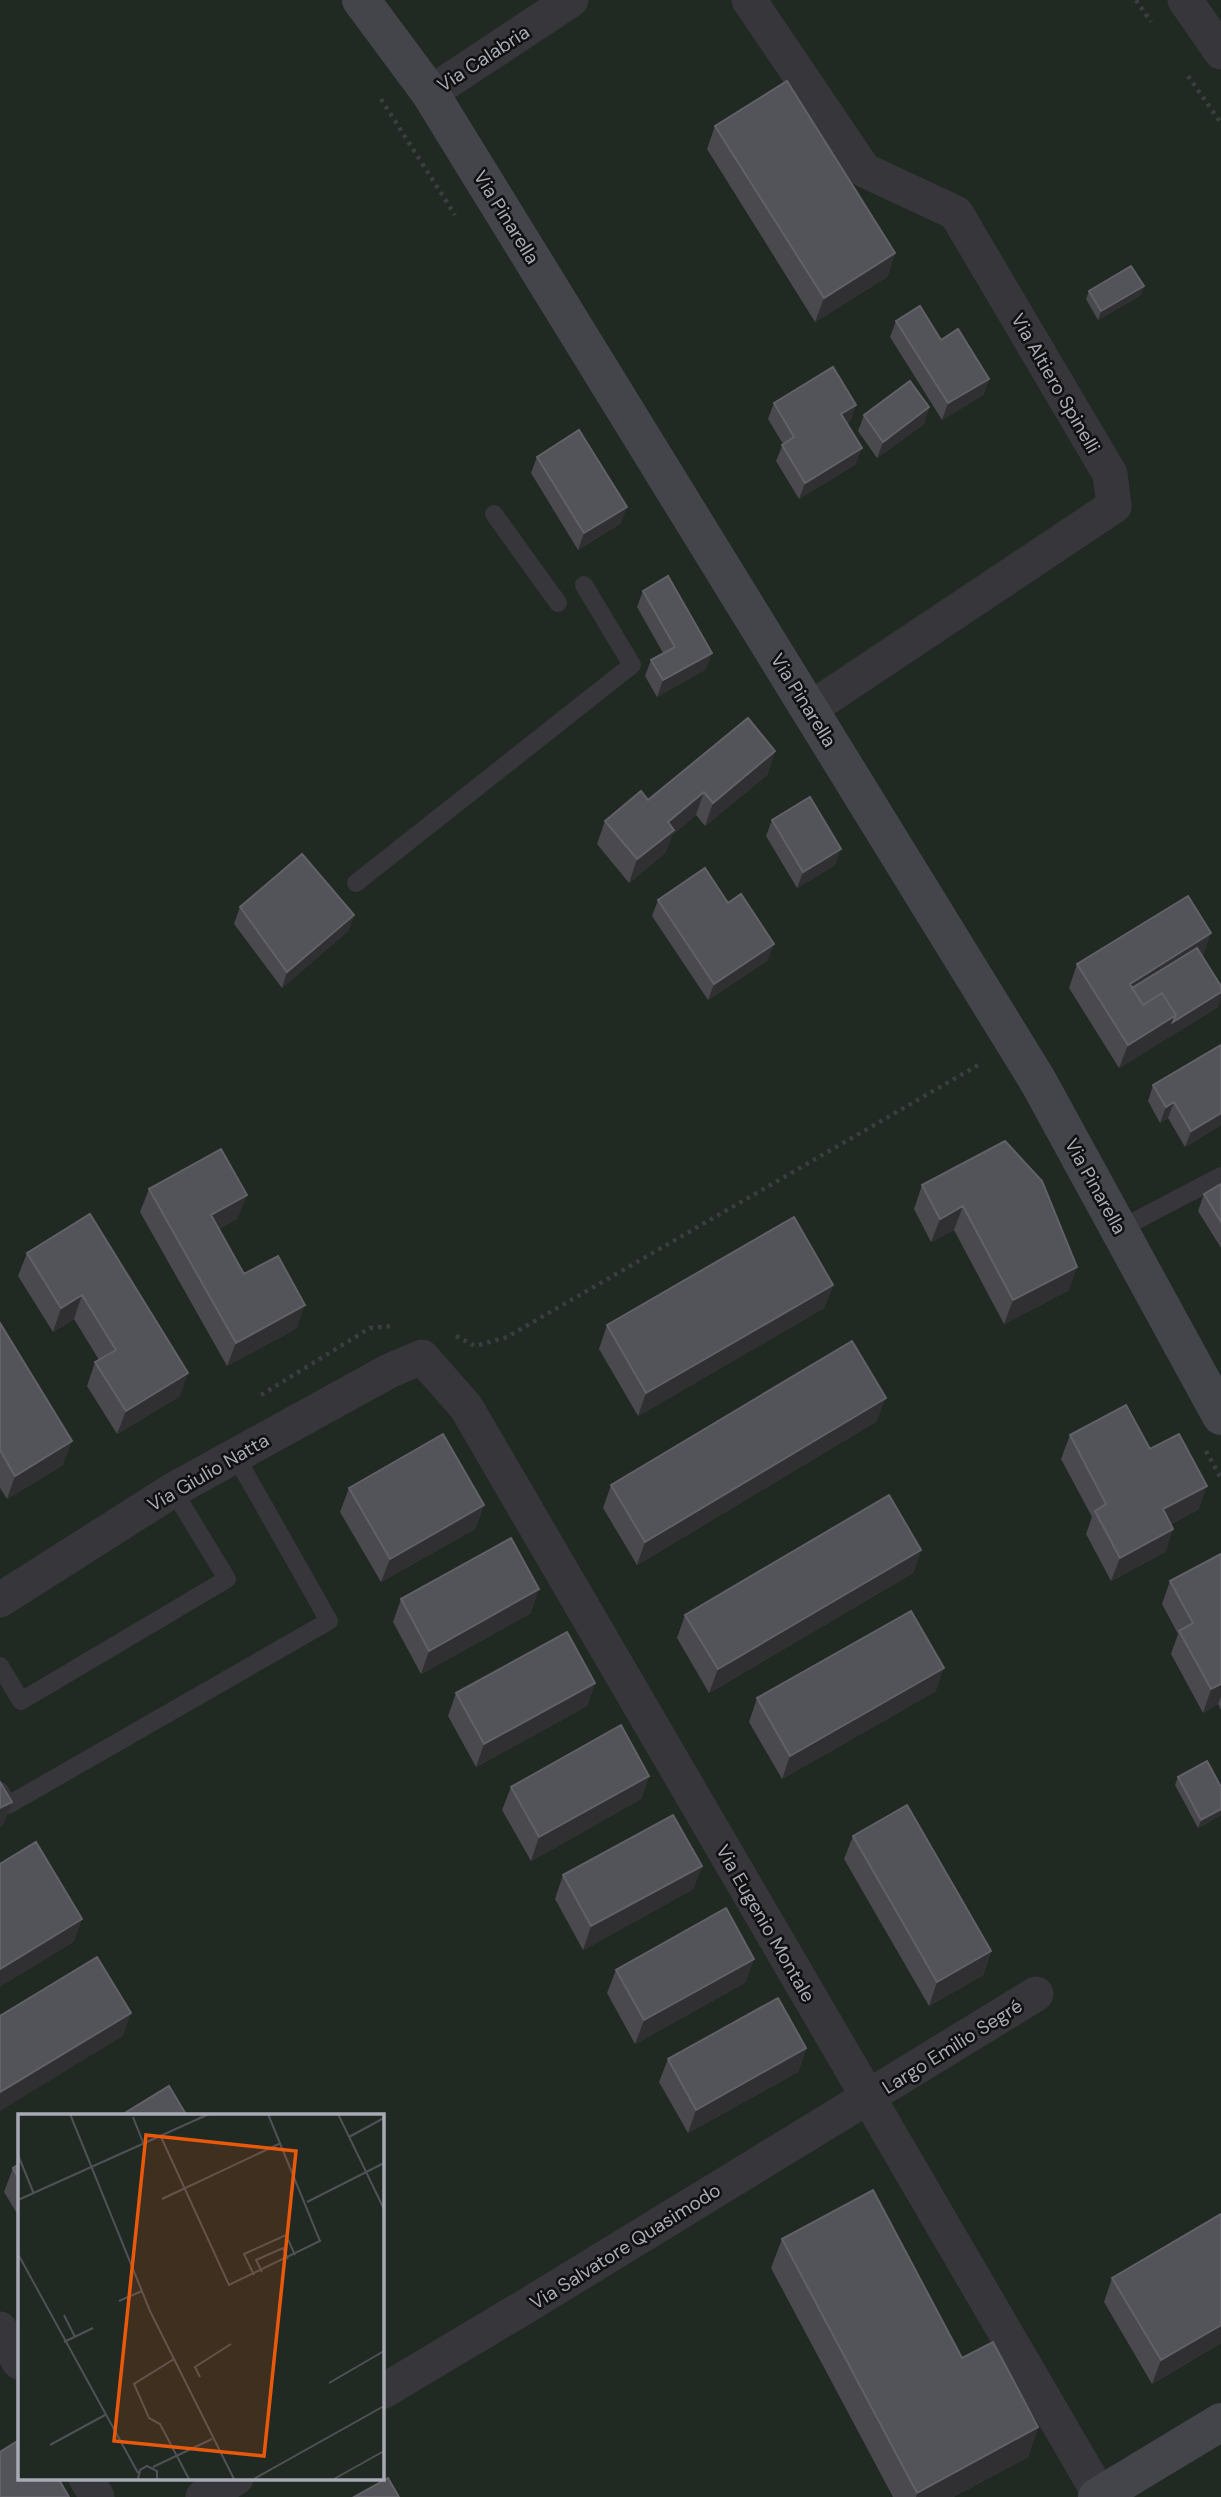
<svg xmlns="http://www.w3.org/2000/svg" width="1221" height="2497" font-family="'DM Sans',sans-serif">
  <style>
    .green { fill: #212923; fill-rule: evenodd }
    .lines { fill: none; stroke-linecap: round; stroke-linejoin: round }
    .path { stroke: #3c3d42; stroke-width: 4.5; stroke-dasharray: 3.5 5; stroke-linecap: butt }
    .lane { stroke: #36363b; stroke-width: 18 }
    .street { stroke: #36363b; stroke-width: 35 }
    .secondary { stroke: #44454b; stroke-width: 38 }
    .wall { fill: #49494e }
    .shaded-wall { fill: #303033 }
    .building { fill: #535459; stroke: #616167; stroke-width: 2 }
    .labels { text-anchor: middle; stroke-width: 5; stroke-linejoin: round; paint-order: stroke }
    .street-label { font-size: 19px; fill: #a8aab5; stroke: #101011 }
    .inset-road { fill: none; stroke: #505156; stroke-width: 2 }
    .view { fill: #e8590c; fill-opacity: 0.15; stroke: #e8590c; stroke-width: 3.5 }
    .inset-edge { fill: none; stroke: #a8aab5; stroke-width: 3.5 }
  </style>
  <rect width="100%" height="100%" fill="#151516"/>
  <!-- green -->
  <path class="green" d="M0,0H1221V2497H0ZM19,2116H382V2478H19Z"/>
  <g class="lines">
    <!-- path -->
    <path class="path" d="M1136,0L1151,22
      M1188,76L1221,123
      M381,99L455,215
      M456,1336L475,1346L507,1337L980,1064
      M261,1395L370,1328L394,1326
      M1206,1451L1221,1478"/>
    <!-- lane -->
    <path class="lane" d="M494,514L558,603
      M356,883L632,665L584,585
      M1120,1229L1221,1176
      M0,1666L21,1701L227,1579L173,1490
      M0,1791L8,1805L329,1621L235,1455"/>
    <!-- street -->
    <path class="street" d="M749,0L864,170L956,213L1110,474L1114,506L810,709
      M1185,0L1221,52
      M430,93L571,0
      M0,1600L173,1490L389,1371L422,1357L466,1407L1100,2495
      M0,2329L19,2362
      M382,2392L523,2308L1036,1994
      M86,2478L97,2497
      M203,2497L236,2478"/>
    <!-- secondary -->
    <path class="secondary" d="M361,0L430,93L1038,1081L1221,1416
      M1097,2497L1221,2422"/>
  </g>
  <!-- wall -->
  <path class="wall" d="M715,126L895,253L887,277L815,322L707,149Z
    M1144,286L1141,295L1098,320L1086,299L1089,291Z
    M896,321L941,340L989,379L983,395L942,420L890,337Z
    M774,403L856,405L850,421L847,423L856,464L799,499L776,461L783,444L768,419Z
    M929,407L924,424L877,458L858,431L864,415Z
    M537,457L621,523L578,550L531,473Z
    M643,591L706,669L657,697L645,676L651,660L663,653L637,607Z
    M775,751L767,775L705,826L696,815L672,835L665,853L629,883L597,844L605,821L648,800Z
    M772,820L835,865L797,888L766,836Z
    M658,900L728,903L768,960L708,1000L652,916Z
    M240,907L354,915L348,931L282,988L234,924Z
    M1202,957L1218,1007L1119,1068L1069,988L1077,964Z
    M1153,1085L1221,1125L1185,1147L1168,1118L1160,1123L1148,1101Z
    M1005,1141L1069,1290L1004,1324L954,1230L931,1242L914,1209L922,1185Z
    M1221,1184V1248L1198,1211L1204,1194Z
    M149,1189L238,1218L219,1229L244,1274L297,1328L227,1366L140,1212Z
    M90,1214L180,1396L117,1434L87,1386L95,1362L99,1360L74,1319L53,1332L18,1276L27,1253Z
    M833,1285L824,1308L638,1416L599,1349L607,1325Z
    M0,1323L63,1465L7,1499L0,1488Z
    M877,1421L637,1565L603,1508L611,1485Z
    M1070,1435L1150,1449L1199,1509L1171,1524L1173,1529L1165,1552L1111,1581L1086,1534L1092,1517L1061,1459Z
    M349,1488L484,1505L475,1529L381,1582L340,1512Z
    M921,1550L913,1573L709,1693L677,1638L685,1615Z
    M1221,1554V1710L1218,1704L1203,1713L1171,1654L1178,1634L1162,1604L1170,1581Z
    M401,1599L531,1613L421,1674L393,1622Z
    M595,1683L587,1706L476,1767L448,1716L456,1693Z
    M936,1691L782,1779L749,1722L757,1698Z
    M649,1776L641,1799L531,1861L502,1810L511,1787Z
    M1178,1777L1221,1787V1815L1198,1828L1175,1785Z
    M853,1836L991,1951L983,1975L929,2006L844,1859Z
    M702,1866L693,1889L583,1950L555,1899L563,1875Z
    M616,1970L746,1982L635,2044L607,1993Z
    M806,2048L798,2072L688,2133L659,2082L668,2059Z
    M19,2164V2217L4,2192L13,2168Z
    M1221,2214V2343L1152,2384L1104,2302L1112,2278Z
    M782,2239L962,2358L1038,2427L1028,2457L953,2497H893L771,2268Z"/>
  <!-- shaded-wall -->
  <path class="shaded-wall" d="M895,253L887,277L815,322L824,298Z
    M1144,286L1141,295L1098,320L1101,311Z
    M989,379L983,395L942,420L948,403Z
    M856,405L850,421L836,430L841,414Z
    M929,407L924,424L877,458L883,442Z
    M862,448L856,464L799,499L805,483Z
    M627,507L621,523L578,550L584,533Z
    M712,653L706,669L657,697L663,680Z
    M775,751L767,775L705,826L713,803Z
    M704,792L696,815L672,835L665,853L629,883L637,859L668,822Z
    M841,849L835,865L797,888L803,872Z
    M354,915L348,931L282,988L287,972Z
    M1211,933L1203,956L1132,1000L1130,984Z
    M774,944L768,960L708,1000L714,984Z
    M1221,992V998L1218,1007L1119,1068L1128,1045L1176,1015Z
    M1174,1102L1168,1118L1160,1123L1166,1107Z
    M1221,1113V1125L1185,1147L1191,1131Z
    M247,1195L238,1218L203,1238L211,1215Z
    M963,1206L954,1230L931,1242L940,1219Z
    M1077,1267L1069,1290L1004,1324L1013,1300Z
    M833,1285L824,1308L638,1416L646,1393Z
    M82,1295L74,1319L53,1332L61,1308Z
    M305,1305L297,1328L227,1366L236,1343Z
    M188,1373L180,1396L117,1434L126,1411Z
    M886,1398L877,1421L637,1565L645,1542Z
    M72,1441L63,1465L7,1499L15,1476Z
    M1207,1486L1199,1509L1155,1532L1163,1509Z
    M484,1505L475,1529L381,1582L390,1559Z
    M1173,1529L1165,1552L1111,1581L1120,1558Z
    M921,1550L913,1573L709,1693L718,1669Z
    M539,1589L531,1613L421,1674L429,1651Z
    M944,1668L936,1691L782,1779L790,1756Z
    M595,1683L587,1706L476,1767L484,1744Z
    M1221,1684V1696L1218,1704L1203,1713L1211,1689Z
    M649,1776L641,1799L531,1861L539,1837Z
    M12,1802L3,1825L0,1827V1808Z
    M1221,1809V1815L1198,1828L1201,1820Z
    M702,1866L693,1889L583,1950L591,1926Z
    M82,1919L74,1942L0,1987V1969Z
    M991,1951L983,1975L929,2006L937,1982Z
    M754,1959L746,1982L635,2044L644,2020Z
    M131,2013L123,2036L0,2111V2092Z
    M806,2048L798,2072L688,2133L696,2110Z
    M1221,2325V2343L1152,2384L1161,2360Z
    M1038,2427L1028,2457L953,2497H916L917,2493Z"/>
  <!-- building -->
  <path class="building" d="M787,81L895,253L824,298L715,126Z
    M1131,266L1144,286L1101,311L1089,291Z
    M920,306L941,340L958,329L989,379L948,403L896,321Z
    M833,367L856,405L841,414L862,448L805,483L782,445L794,437L774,403Z
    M910,381L929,407L883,442L864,415Z
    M579,430L627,507L584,533L537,457Z
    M668,576L712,653L663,680L651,660L675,647L643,591Z
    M748,718L775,751L713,803L704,792L668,822L674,830L637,859L605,821L641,791L648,800Z
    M810,797L841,849L803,872L772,820Z
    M302,854L354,915L287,972L240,907Z
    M705,868L728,903L741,894L774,944L714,984L658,900Z
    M1188,896L1211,933L1130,984L1143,1005L1162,993L1176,1015L1128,1045L1077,964Z
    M1197,948L1221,986V992L1173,1022L1176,1015L1162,993L1143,1005L1132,988Z
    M1221,1045V1113L1191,1131L1174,1102L1166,1107L1153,1085Z
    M1005,1141L1042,1181L1077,1267L1013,1300L963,1206L940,1219L922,1185Z
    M221,1149L247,1195L211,1215L244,1274L278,1256L305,1305L236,1343L149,1189Z
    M1221,1184V1222L1204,1194Z
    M90,1214L188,1373L126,1411L95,1362L116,1350L82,1295L61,1308L27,1253Z
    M794,1217L833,1285L646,1393L607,1325Z
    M0,1323L72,1441L15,1476L0,1450Z
    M852,1341L886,1398L645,1542L611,1485Z
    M1126,1405L1150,1449L1179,1434L1207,1486L1163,1509L1173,1529L1120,1558L1095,1511L1106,1504L1070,1435Z
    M443,1434L484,1505L390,1559L349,1488Z
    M889,1495L921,1550L718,1669L685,1615Z
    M511,1538L539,1589L429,1651L401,1599Z
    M1221,1554V1684L1211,1689L1179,1631L1193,1623L1170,1581Z
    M911,1611L944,1668L790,1756L757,1698Z
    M567,1632L595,1683L484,1744L456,1693Z
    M621,1725L649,1776L539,1837L511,1787Z
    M1207,1761L1221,1787V1809L1201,1820L1178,1777Z
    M0,1782L12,1802L0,1808Z
    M907,1805L991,1951L937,1982L853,1836Z
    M673,1815L702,1866L591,1926L563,1875Z
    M36,1842L82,1919L0,1969V1864Z
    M726,1908L754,1959L644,2020L616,1970Z
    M97,1957L131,2013L0,2092V2016Z
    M778,1998L806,2048L696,2110L668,2059Z
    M169,2086L187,2116H120Z
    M19,2164V2179L13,2168Z
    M873,2190L962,2358L993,2342L1038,2427L917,2493L782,2239Z
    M1221,2214V2325L1161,2360L1112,2278Z
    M19,2440V2478H58L69,2497H0V2452Z
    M388,2478L399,2497H354Z"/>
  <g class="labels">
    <!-- street labels -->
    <g class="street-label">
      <text transform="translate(483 58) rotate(-33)" y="7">Via Calabria</text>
      <text transform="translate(507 217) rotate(58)" y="7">Via Pinarella</text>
      <text transform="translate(1056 383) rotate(60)" y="7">Via Altiero Spinelli</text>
      <text transform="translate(804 700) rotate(58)" y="7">Via Pinarella</text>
      <text transform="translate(1096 1186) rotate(61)" y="7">Via Pinarella</text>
      <text transform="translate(208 1472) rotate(-30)" y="7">Via Giulio Natta</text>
      <text transform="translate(766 1923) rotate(60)" y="7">Via Eugenio Montale</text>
      <text transform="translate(952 2046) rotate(-32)" y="7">Largo Emilio Segré</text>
      <text transform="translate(625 2246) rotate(-32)" y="7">Via Salvatore Quasimodo</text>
    </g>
  </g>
  <!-- overview -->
  <g transform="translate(18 2114)">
    <rect width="366" height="366" fill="#151516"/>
    <path d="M0,0H366V365H0Z" fill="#212923"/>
    <path class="inset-road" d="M52,0L132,197L216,365M320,0L366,95M115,3L126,31M143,23L211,171L302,127L250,0M331,23L366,4M0,41L16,80M144,85L263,29M0,86L191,0M289,88L366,49M0,140L120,359M244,158L238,146L265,134L270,145M236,161L226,140L268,121L277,141M101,187L124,177M46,201L57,223M46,228L75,214M156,245L116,270L131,304L142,310L171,365M182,263L177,253L213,230M311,269L366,237M32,331L87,301M135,353L194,325M120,365L122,356L129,352L139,357V365M236,365L366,292M316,365L366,337"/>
    <path class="view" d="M128,21L278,37L246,342L96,327Z"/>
    <rect width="366" height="366" class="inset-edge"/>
  </g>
</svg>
